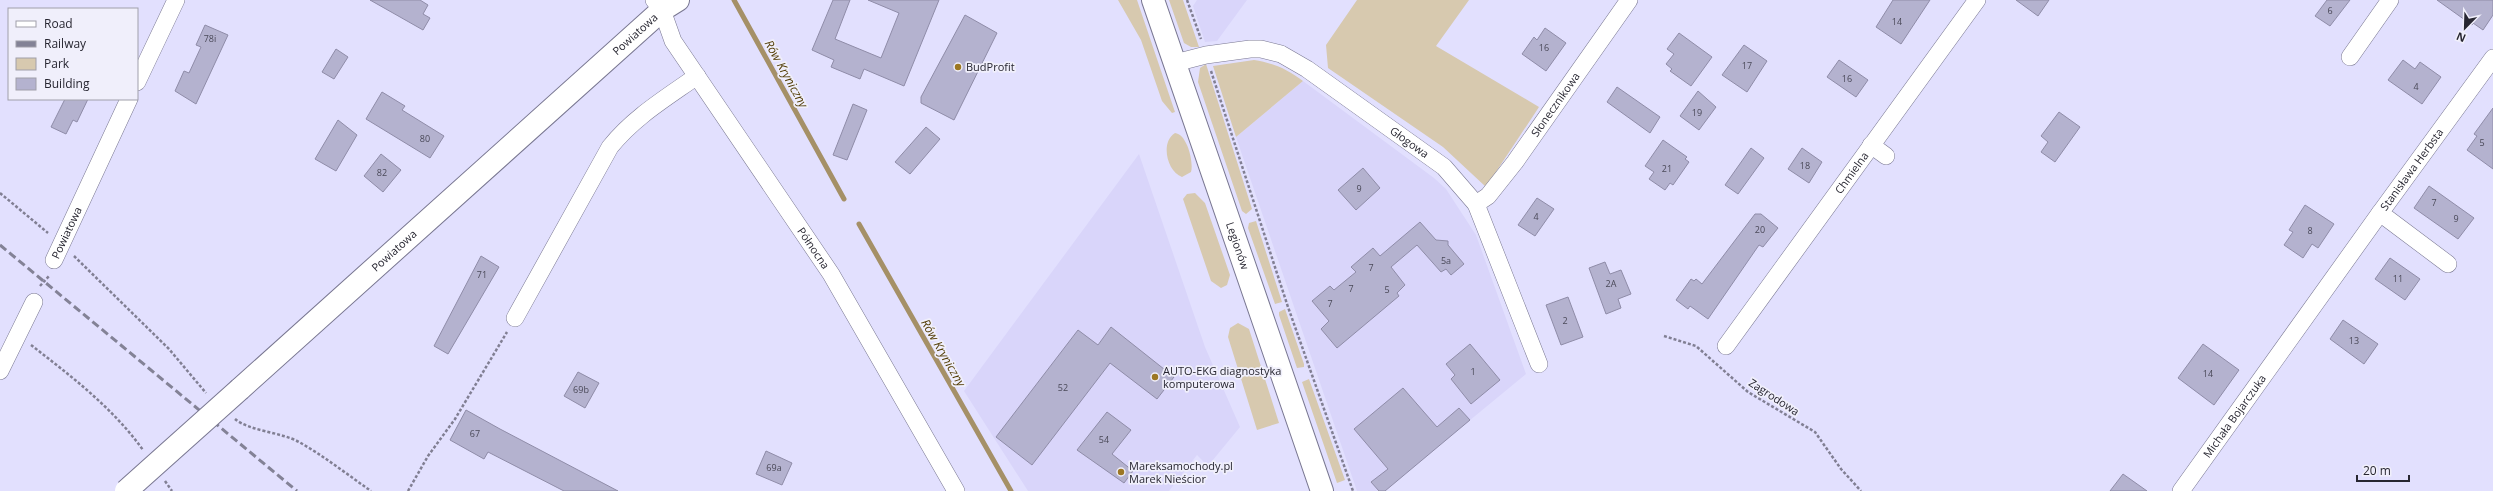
<svg xmlns="http://www.w3.org/2000/svg" width="2493" height="491" font-family="'Open Sans',sans-serif">
  <style>
    .built { fill: #d9d5fa }
    .green { fill: #d7c9af }
    .lines { fill: none; stroke-linecap: round; stroke-linejoin: round }
    .stream { stroke: #a59067; stroke-width: 5 }
    .building { fill: #b4b2cf; stroke: #8f8ca8 }
    .minor-casing { stroke: #797791; stroke-width: 18 }
    .major-casing { stroke: #797791; stroke-width: 24 }
    .highway-casing { stroke: #797791; stroke-width: 24 }
    .path { stroke: #817f93; stroke-width: 2.5; stroke-dasharray: 3 2; stroke-linecap: butt }
    .minor { stroke: #fff; stroke-width: 17 }
    .major { stroke: #fff; stroke-width: 22 }
    .highway { stroke: #fff; stroke-width: 22 }
    .rail { stroke: #838296; stroke-width: 3; stroke-dasharray: 8 4; stroke-linecap: butt }
    .major-bridge-casing { stroke: #797791; stroke-width: 24; stroke-linecap: butt }
    .major-bridge { stroke: #fff; stroke-width: 22 }
    .poi-dot { fill: #9c7723; stroke: #f0effb; stroke-width: 1.5 }
    .labels { text-anchor: middle; stroke-width: 3.5; stroke-linejoin: round; paint-order: stroke }
    .number-label { font-size: 9px; fill: #4a4958 }
    .street-label { font-size: 11px; fill: #272631; stroke: #f0effb }
    .poi-label { font-size: 11px; fill: #272631; stroke: #f0effb; text-anchor: start }
    .water-label { font-size: 12px; font-style: italic; fill: #513b04; stroke: #f0effb }
  </style>
  <rect width="100%" height="100%" fill="#e2e0fe"/>
  <!-- built -->
  <path class="built" d="M1197,0H1247L1217,41L1205,42L1193,6Z
    M1303,81L1434,178L1446,189L1476,235L1526,374L1384,491H1357L1236,137Z
    M1139,154L1205,347L1240,427L1208,466L1197,455L1169,491H1028L964,391Z"/>
  <!-- green -->
  <path class="green" d="M1118,0H1137L1175,112L1172,113L1162,101L1141,40Z
    M1169,0H1183L1199,47H1191L1184,43Z
    M1357,0H1469L1436,46L1539,107L1486,187L1443,147L1328,68L1326,45Z
    M1254,60C1273,63 1287,69 1303,81L1236,137L1213,66Z
    M1206,64L1252,209L1246,214L1242,211L1198,82L1200,68Z
    M1175,133C1187,134 1194,162 1191,172L1182,177C1167,172 1160,142 1175,133Z
    M1195,193L1205,203L1230,275L1227,285L1221,288L1211,281L1183,199L1187,194Z
    M1256,221L1282,302L1275,304L1248,228L1249,223Z
    M1285,309L1304,364V367L1297,368L1279,315V312Z
    M1238,323L1249,329L1279,423L1257,430L1228,337L1230,328Z
    M1309,379L1345,480L1337,483L1302,382Z"/>
  <g class="lines">
    <!-- stream -->
    <path class="stream" d="M734,0L844,199
      M859,224L1011,491"/>
  </g>
  <!-- building -->
  <path class="building" d="M370,0H420L428,5L423,14L430,18L423,30Z
    M833,0H850L835,39L881,58L899,13L868,0H939L904,86L864,69L860,79L831,67L834,60L812,50Z
    M1893,0H1930L1901,44L1876,27Z
    M2016,0H2049L2038,16Z
    M2327,0H2350L2330,26L2315,16Z
    M2437,0H2493V15L2483,30L2473,23L2472,25Z
    M965,15L997,33L954,120L921,103V97Z
    M205,25L228,35L196,104L175,91L184,71L189,73L201,47L196,45Z
    M1545,28L1566,43L1546,71L1522,54L1534,37L1537,40Z
    M1679,33L1712,57L1691,86L1670,71L1672,69L1666,64L1674,54L1667,49Z
    M1744,45L1767,61L1747,92L1722,75Z
    M336,49L348,57L334,79L322,72Z
    M1839,60L1868,80L1856,97L1827,77Z
    M2403,60L2415,69L2420,62L2441,77L2422,104L2388,80Z
    M1617,87L1660,117L1650,133L1607,102Z
    M1698,91L1716,107L1699,130L1680,116Z
    M382,92L405,106L402,110L444,136L430,158L366,119Z
    M65,99H88L77,122L73,120L66,134L51,127Z
    M853,104L867,110L847,160L833,155Z
    M2493,108V169L2467,150L2477,136L2474,134Z
    M2059,112L2080,127L2055,162L2041,152L2048,142L2041,136Z
    M338,120L357,135L336,171L315,159Z
    M926,127L940,139L910,174L895,162Z
    M1663,140L1687,157L1685,159L1689,162L1673,185L1670,183L1665,190L1649,179L1654,172L1645,166Z
    M1751,148L1764,158L1738,194L1725,185Z
    M1802,148L1822,162L1809,183L1788,169Z
    M381,154L401,170L383,192L364,176Z
    M1363,168L1380,188L1356,210L1338,190Z
    M2429,186L2474,218L2458,239L2414,208Z
    M1537,198L1554,209L1535,236L1518,225Z
    M2305,205L2334,224L2318,248L2312,244L2303,258L2284,245L2293,232L2289,230Z
    M1755,214H1761L1778,228L1763,247L1759,245L1708,319L1690,306L1688,309L1676,300L1691,279L1694,281L1696,279L1702,284Z
    M1420,222L1436,240L1448,241V245L1464,264L1451,275L1446,269L1441,272L1417,245L1391,267L1405,285L1397,293L1399,296L1337,348L1321,329L1329,321L1312,301L1330,286L1334,290L1356,272L1351,267L1373,248L1380,256Z
    M481,256L499,267L448,354L434,346Z
    M2390,258L2420,279L2405,300L2375,279Z
    M1605,262L1610,274L1621,270L1631,294L1618,299L1621,308L1606,314L1589,268Z
    M1568,297L1583,337L1561,345L1546,305Z
    M2343,320L2378,344L2364,364L2330,339Z
    M1111,327L1174,377L1157,399L1110,363L1032,465L996,437L1078,330L1098,345Z
    M1470,344L1500,380L1471,404L1451,379L1455,375L1446,364Z
    M2203,344L2239,370L2214,405L2178,378Z
    M578,372L599,383L585,408L564,396Z
    M1403,388L1437,427L1459,408L1470,420L1385,491H1379L1371,482L1388,469L1354,429Z
    M466,410L500,429L618,491H564L488,452L484,459L450,440Z
    M1107,412L1131,430L1112,454L1133,471L1124,483L1077,450Z
    M766,451L792,463L782,485L756,474Z
    M2123,474L2147,491H2110Z"/>
  <g class="lines">
    <defs>
      <g id="minor">
        <path id="s1" d="M654,0L662,10L673,41L831,274L956,491"/>
        <path d="M2350,57L2390,0"/>
        <path id="s2" d="M1175,63L1206,55L1250,49H1261L1281,54L1307,69L1444,167L1476,204L1539,364"/>
        <path d="M137,82L176,0"/>
        <path d="M1871,145L1886,156"/>
        <path id="s3" d="M1476,204L1488,196L1515,162L1629,0"/>
        <path id="s4" d="M54,260L129,99"/>
        <path id="s5" d="M2448,264L2380,213L2493,58"/>
        <path d="M515,318L610,147C634,117 666,98 697,76"/>
        <path id="s6" d="M1726,346L1977,0"/>
        <path d="M0,371L34,302"/>
        <path id="s7" d="M2181,491L2380,213"/>
      </g>
      <g id="major">
        <path id="s8" d="M240,389L662,10L678,0"/>
      </g>
      <g id="highway">
        <path id="s9" d="M1153,0L1322,491"/>
      </g>
    </defs>
    <!-- minor casing -->
    <use href="#minor" class="minor-casing"/>
    <!-- major casing -->
    <use href="#major" class="major-casing"/>
    <!-- highway casing -->
    <use href="#highway" class="highway-casing"/>
    <!-- path -->
    <path class="path" d="M1187,0L1201,39
      M1211,71L1288,307L1353,491
      M0,193L48,233
      M74,256L169,349L206,393
      M40,286L49,276
      M1664,336L1696,346L1748,392L1815,432L1841,469L1861,491
      M31,345C71,376 113,408 143,450
      M235,419C249,431 281,432 299,442C324,456 348,475 371,491
      M165,481L172,491
      M408,491L428,456L455,419L507,332"/>
    <!-- minor -->
    <use href="#minor" class="minor"/>
    <!-- major -->
    <use href="#major" class="major"/>
    <!-- highway -->
    <use href="#highway" class="highway"/>
    <!-- rail -->
    <path class="rail" d="M0,245L297,491"/>
    <defs>
      <path id="major-bridge" d="M126,491L240,389"/>
    </defs>
    <!-- major-bridge casing -->
    <use href="#major-bridge" class="major-bridge-casing"/>
    <!-- major-bridge -->
    <use href="#major-bridge" class="major-bridge"/>
  </g>
  <!-- markers -->
  <g class="poi-dot">
    <circle cx="958" cy="67" r="4"/>
    <circle cx="1155" cy="377" r="4"/>
    <circle cx="1121" cy="472" r="4"/>
  </g>
  <g class="labels">
    <!-- number labels -->
    <g class="number-label">
      <text x="2330" y="14">6</text>
      <text x="1897" y="25">14</text>
      <text x="210" y="42">78i</text>
      <text x="1544" y="51">16</text>
      <text x="1747" y="69">17</text>
      <text x="1847" y="82">16</text>
      <text x="2416" y="90">4</text>
      <text x="1697" y="116">19</text>
      <text x="425" y="142">80</text>
      <text x="2482" y="146">5</text>
      <text x="1805" y="169">18</text>
      <text x="1667" y="172">21</text>
      <text x="382" y="176">82</text>
      <text x="1359" y="192">9</text>
      <text x="2434" y="206">7</text>
      <text x="1536" y="220">4</text>
      <text x="2456" y="222">9</text>
      <text x="1760" y="233">20</text>
      <text x="2310" y="234">8</text>
      <text x="1446" y="264">5a</text>
      <text x="1371" y="271">7</text>
      <text x="482" y="278">71</text>
      <text x="2398" y="282">11</text>
      <text x="1611" y="287">2A</text>
      <text x="1351" y="292">7</text>
      <text x="1387" y="293">5</text>
      <text x="1330" y="307">7</text>
      <text x="1565" y="324">2</text>
      <text x="2354" y="344">13</text>
      <text x="1473" y="375">1</text>
      <text x="2208" y="377">14</text>
      <text x="1063" y="391">52</text>
      <text x="581" y="393">69b</text>
      <text x="475" y="437">67</text>
      <text x="1104" y="443">54</text>
      <text x="774" y="471">69a</text>
    </g>
    <!-- street labels -->
    <g class="street-label">
      <text dy="4" stroke="none"><textPath href="#s8" startOffset="531">Powiatowa</textPath></text>
      <text dy="4" stroke="none"><textPath href="#s3" startOffset="128">Słonecznikowa</textPath></text>
      <text dy="4" stroke="none"><textPath href="#s2" startOffset="264">Głogowa</textPath></text>
      <text dy="4" stroke="none"><textPath href="#s5" startOffset="139">Stanisława Herbsta</textPath></text>
      <text dy="4" stroke="none"><textPath href="#s6" startOffset="214">Chmielna</textPath></text>
      <text dy="4" stroke="none"><textPath href="#s4" startOffset="30">Powiatowa</textPath></text>
      <text dy="4" stroke="none"><textPath href="#s9" startOffset="260">Legionów</textPath></text>
      <text dy="4" stroke="none"><textPath href="#s1" startOffset="296">Północna</textPath></text>
      <text dy="4" stroke="none"><textPath href="#s8" startOffset="207">Powiatowa</textPath></text>
      <text transform="translate(1774 397) rotate(33)" y="4">Zagrodowa</text>
      <text dy="4" stroke="none"><textPath href="#s7" startOffset="92">Michała Bojarczuka</textPath></text>
    </g>
    <!-- poi labels -->
    <g class="poi-label">
      <text x="966" y="71">BudProfit</text>
      <text x="1163" y="375">AUTO-EKG diagnostyka<tspan x="1163" dy="13">komputerowa</tspan></text>
      <text x="1129" y="470">Mareksamochody.pl<tspan x="1129" dy="13">Marek Nieścior</tspan></text>
    </g>
    <!-- water labels -->
    <g class="water-label">
      <text transform="translate(786 74) rotate(61)" y="4">Rów Kryniczny</text>
      <text transform="translate(943 353) rotate(60)" y="4">Rów Kryniczny</text>
    </g>
  </g>
  <!-- legend -->
  <rect x="8" y="8" width="130" height="92" fill="#f0effb" stroke="#a09faa"/>
  <rect x="16" y="21" width="20" height="6" fill="#ffffff" stroke="#a09faa"/>
  <text x="44" y="28" font-size="12" fill="#272631">Road</text>
  <rect x="16" y="41" width="20" height="6" fill="#838296" stroke="#a09faa"/>
  <text x="44" y="48" font-size="12" fill="#272631">Railway</text>
  <rect x="16" y="58" width="20" height="12" fill="#d7c9af" stroke="#a09faa"/>
  <text x="44" y="68" font-size="12" fill="#272631">Park</text>
  <rect x="16" y="78" width="20" height="12" fill="#b4b2cf" stroke="#a09faa"/>
  <text x="44" y="88" font-size="12" fill="#272631">Building</text>
  <!-- north arrow -->
  <g transform="translate(2465 28) rotate(203)" stroke="#f0effb" stroke-width="3" paint-order="stroke">
  <path d="M0-3L7 15L0 10L-7 15Z" fill="#272631"/>
  <text y="-6" font-size="11" font-weight="bold" text-anchor="middle" fill="#272631">N</text>
  </g>
  <!-- scale -->
  <path d="M2357 475v6h52v-6" fill="none" stroke="#272631" stroke-width="2"/>
  <text x="2363" y="475" font-size="12" fill="#272631" stroke="#f0effb" stroke-width="3" paint-order="stroke">20 m</text>
</svg>
